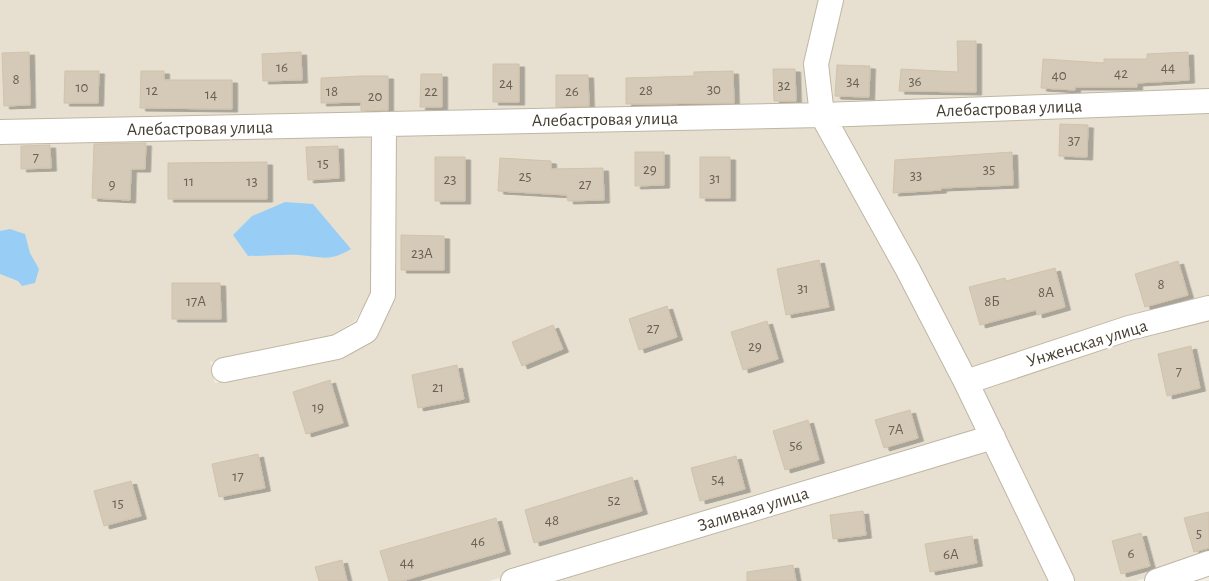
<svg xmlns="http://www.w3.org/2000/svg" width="1209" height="581" font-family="'Alegreya Sans',sans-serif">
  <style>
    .residential { fill: #e7e0d0 }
    .water { fill: #98cef6 }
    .building { fill: #d5cab7; stroke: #d1c2aa; filter: url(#shadow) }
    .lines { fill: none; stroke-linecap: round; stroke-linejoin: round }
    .minor-casing { stroke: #bfb6a4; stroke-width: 26 }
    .minor { stroke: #fff; stroke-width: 24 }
    .labels { text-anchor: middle; stroke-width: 5; stroke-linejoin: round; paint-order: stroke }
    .number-label { font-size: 15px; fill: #696153 }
    .street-label { font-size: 18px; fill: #453e32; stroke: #fff }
  </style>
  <defs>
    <filter id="shadow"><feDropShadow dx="5.5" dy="3" stdDeviation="0" flood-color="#0004"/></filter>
  </defs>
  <rect width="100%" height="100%" fill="#f3eee2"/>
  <!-- residential -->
  <path class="residential" d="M0,0H823L812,110L0,125Z
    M841,0H1209V94L831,108L825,65Z
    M1209,110V297L970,373L837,122Z
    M816,127L897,271L982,434L489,581H0V141L372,135V292L355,321L328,337L210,362L215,383L343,359L377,335L395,295L394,130Z
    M1209,317V556L1136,581H1072L976,386L1136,335Z
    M985,448L1049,581H543Z"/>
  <!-- water -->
  <path class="water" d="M285,202L313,204L351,249C330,262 322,257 299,255C283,254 265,256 248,256L233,235L252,216Z
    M10,229L25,234L30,253L39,269L35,283L22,286L18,281L0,274V231Z"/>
  <!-- building -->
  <path class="building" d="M957,41H976V92L899,91L901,69L958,72Z
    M29,52L30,105L4,106L2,53Z
    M301,52L302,80L263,81L262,54Z
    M1188,52L1189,80L1137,83V87H1075V90L1041,88L1043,59L1104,63V59H1147V54Z
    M493,64H519V102H493Z
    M837,65L870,66L869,97L835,96Z
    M773,69H795L796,101H774Z
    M65,71H99L98,103H64Z
    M141,71H164V80H232V109L140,108Z
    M733,71L734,103L626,104V78L694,76V72Z
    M421,74H442V107H420Z
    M556,75H588L589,106L556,107Z
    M361,76H388V110L361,111V102L321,103V78Z
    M1060,124L1088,125L1087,157L1059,156Z
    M146,143L145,169H131L130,200L92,198L94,144Z
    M50,145L51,168L21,169V146Z
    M338,146L339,178L308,180L306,147Z
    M635,152H664V185L635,186Z
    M1012,152L1013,185L941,188V190L893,193L895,160Z
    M435,157H465V201H435Z
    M700,157H730V198H700Z
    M500,158L551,161V169L603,168L604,200L568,201L567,195L498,191Z
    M267,162V199H168V163Z
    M401,235L444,236V270H401Z
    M819,260L829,307L786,315L777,269Z
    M1178,261L1188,295L1145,307L1135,274Z
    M1055,268L1065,307L1037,315L1036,310L980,325L969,287L1005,278L1006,281Z
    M172,283H220L221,319H172Z
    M667,306L677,337L639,350L629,319Z
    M767,321L778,359L743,370L731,332Z
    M553,325L563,349L522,366L512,342Z
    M1191,346L1200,388L1167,396L1158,354Z
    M457,365L464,399L418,408L412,375Z
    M330,380L343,423L306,434L293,392Z
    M910,410L918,438L884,448L875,420Z
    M808,420L819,460L785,470L773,431Z
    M258,454L265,488L219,497L212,464Z
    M736,456L745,489L700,501L691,468Z
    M632,477L642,511L534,543L525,510Z
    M131,481L141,516L104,526L94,491Z
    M863,511L866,535L833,539L830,515Z
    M1209,512V548L1194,552L1184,518Z
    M496,518L505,551L402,581H389L380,551Z
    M1141,533L1150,566L1121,574L1112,541Z
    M972,536L977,563L930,572L925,544Z
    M342,560L347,581H319L315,567Z
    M793,565L796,581H747V572Z"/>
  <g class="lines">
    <defs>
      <path id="minor" d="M831,0L816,64L822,115L908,270L966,382L1062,581
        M0,132L822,115L1209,101
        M224,370L337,347L366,331L383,295L384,124
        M966,382L1129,328L1209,308
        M513,581L993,437
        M1157,581L1209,563"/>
    </defs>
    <!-- minor casing -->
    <use href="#minor" class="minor-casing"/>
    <!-- minor -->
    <use href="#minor" class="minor"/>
  </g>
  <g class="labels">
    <!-- number labels -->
    <g class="number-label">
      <text x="282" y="72">16</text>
      <text x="1168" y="72">44</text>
      <text x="1121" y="78">42</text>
      <text x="1059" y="80">40</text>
      <text x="16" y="84">8</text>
      <text x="853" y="86">34</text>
      <text x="915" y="86">36</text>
      <text x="506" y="88">24</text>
      <text x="784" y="90">32</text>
      <text x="82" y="92">10</text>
      <text x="714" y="94">30</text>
      <text x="152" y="95">12</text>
      <text x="646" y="95">28</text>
      <text x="332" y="96">18</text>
      <text x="431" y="96">22</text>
      <text x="572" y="96">26</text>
      <text x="211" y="99">14</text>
      <text x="375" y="101">20</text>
      <text x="1074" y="145">37</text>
      <text x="36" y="162">7</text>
      <text x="323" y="168">15</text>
      <text x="650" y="174">29</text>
      <text x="989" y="174">35</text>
      <text x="916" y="180">33</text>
      <text x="525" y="181">25</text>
      <text x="715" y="183">31</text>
      <text x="450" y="184">23</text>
      <text x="189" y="186">11</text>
      <text x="252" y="186">13</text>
      <text x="112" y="189">9</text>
      <text x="585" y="189">27</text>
      <text x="422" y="258">23А</text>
      <text x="1161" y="289">8</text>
      <text x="803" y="293">31</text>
      <text x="1046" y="297">8А</text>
      <text x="196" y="306">17А</text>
      <text x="992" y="306">8Б</text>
      <text x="653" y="333">27</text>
      <text x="755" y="351">29</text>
      <text x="1179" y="376">7</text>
      <text x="438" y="392">21</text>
      <text x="318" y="412">19</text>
      <text x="896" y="434">7А</text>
      <text x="796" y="450">56</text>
      <text x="238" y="481">17</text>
      <text x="718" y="484">54</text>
      <text x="614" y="505">52</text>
      <text x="118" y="508">15</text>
      <text x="552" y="525">48</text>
      <text x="1199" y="538">5</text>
      <text x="478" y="546">46</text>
      <text x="1131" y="558">6</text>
      <text x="951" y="559">6А</text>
      <text x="407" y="567">44</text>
    </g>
    <!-- street labels -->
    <g class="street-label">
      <text transform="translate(1009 108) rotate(-2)" y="6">Алебастровая улица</text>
      <text transform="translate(605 119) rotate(-1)" y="6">Алебастровая улица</text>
      <text transform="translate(200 128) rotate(-1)" y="6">Алебастровая улица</text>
      <text transform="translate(1087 343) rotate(-17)" y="6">Унженская улица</text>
      <text transform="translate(753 509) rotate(-17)" y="6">Заливная улица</text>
    </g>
  </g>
</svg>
